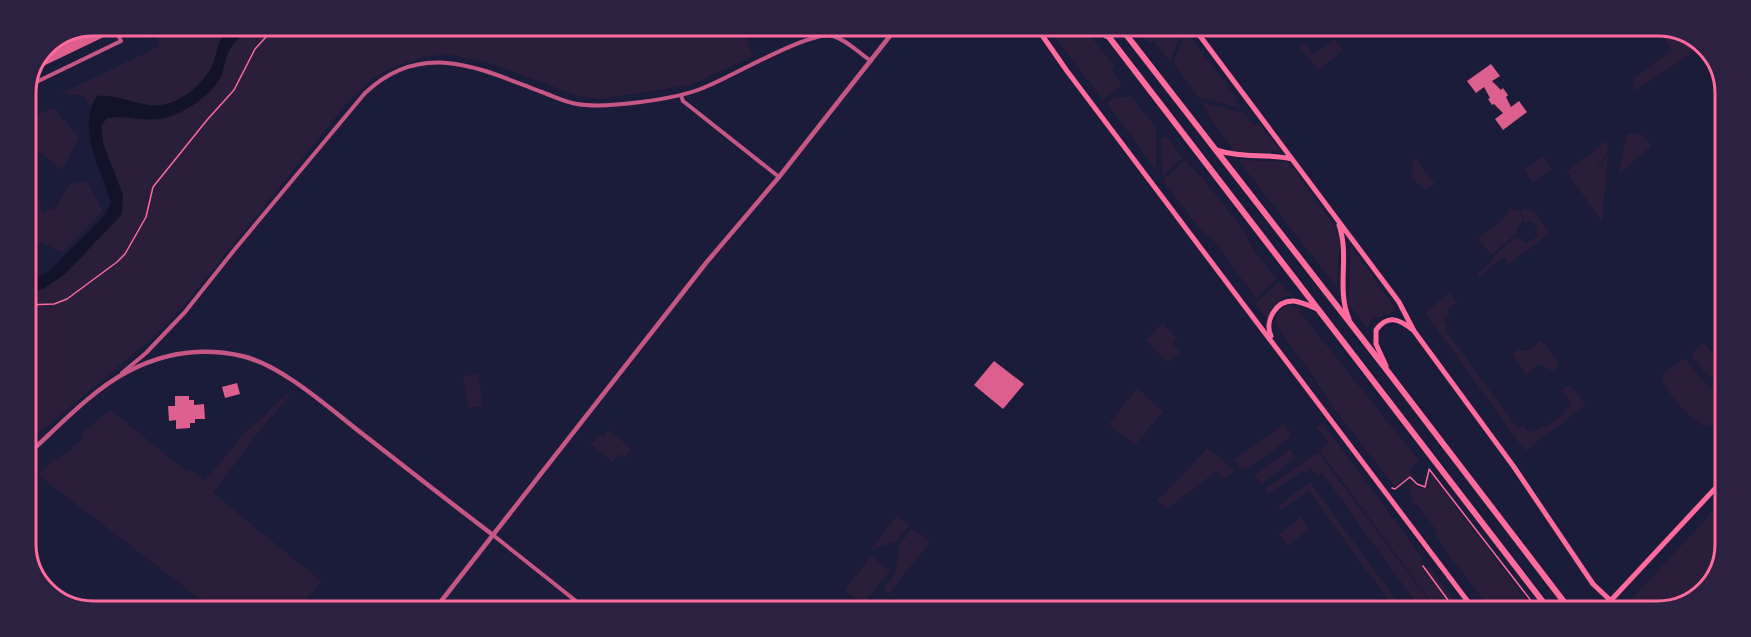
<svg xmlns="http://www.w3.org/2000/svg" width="1751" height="637" font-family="Helvetica,sans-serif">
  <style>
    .green { fill: #2a1e3b }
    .water { fill: #12122b }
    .building { fill: #dd5f8e }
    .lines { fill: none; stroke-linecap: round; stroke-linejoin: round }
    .path { stroke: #ff6b9d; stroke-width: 1.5 }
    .minor { stroke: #c65784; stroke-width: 4 }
    .tertiary { stroke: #c65784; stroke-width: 4.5 }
    .secondary { stroke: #ff6b9d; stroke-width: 5 }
    .primary { stroke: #ff6b9d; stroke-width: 6 }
    .rim { fill: none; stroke: #ff6b9d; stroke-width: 3 }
  </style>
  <rect width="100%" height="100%" fill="#1b1b3a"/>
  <!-- green -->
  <path class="green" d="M151,26H234C215,40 220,47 212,66C203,84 181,103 161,105C139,108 121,94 97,96L90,107L84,96L62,93L160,46Z
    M258,26L743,27L753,56L691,85L599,99L581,97L490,63L446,54L419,58L394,67L370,80L348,102L186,303L156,335L26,444V295H29L65,274L122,214L103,143L101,126L107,118L117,116L157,119L221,77C225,64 227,48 238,38C244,33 252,32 258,26Z
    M1048,28H1084L1115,67L1111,70L1122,85L1103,100Z
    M1137,28H1184L1170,62L1154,41L1148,43Z
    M1655,29H1680L1703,46L1633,92V79L1672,50Z
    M1186,31L1237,99L1235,100L1241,108L1198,97L1173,62Z
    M1334,39L1344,50L1318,70L1299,47L1304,43L1314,55Z
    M1131,96L1156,128V170L1107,103L1113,98Z
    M1201,102L1244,113L1254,126L1259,123L1281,151L1236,153L1208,115L1209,113Z
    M54,108L79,137L62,170L29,143L26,148V117L28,118Z
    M1627,134H1641L1651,146L1618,175Z
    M1161,138H1168L1183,158L1162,177Z
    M1606,141C1612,152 1602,163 1594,170L1600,166L1608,155L1602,222L1567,172Z
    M1542,156L1552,169L1533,183L1524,170Z
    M1416,158L1435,184L1425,189L1410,177L1413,172V160Z
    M1185,160L1205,181L1244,231L1253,249L1277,279L1256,298L1214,241L1199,228L1163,180Z
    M1238,160L1288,162L1291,165L1340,233L1337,288Z
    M26,177L35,183L42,212L56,208L69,184L87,181L103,211L63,252L42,243L26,245Z
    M1510,208L1520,211L1523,221L1518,227L1516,234L1491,255L1479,239L1508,214Z
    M1521,209L1534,211L1550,233L1509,264L1503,257L1479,277L1477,274L1490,263L1495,254L1517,237L1526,243L1537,237V227L1531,222H1524Z
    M1352,247L1394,306L1393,312L1379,318L1375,316L1371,320L1367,328L1348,304L1351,248Z
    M1279,282L1292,296H1286L1274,304L1267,319L1255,303Z
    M1450,293L1457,302L1447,310L1450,315L1443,320L1447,326L1445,329L1518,429L1523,425L1528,432C1544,429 1565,418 1571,402L1561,391L1567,386H1571L1586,405L1525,451L1425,312Z
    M1290,305L1296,307L1419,461L1409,469L1412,474L1394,486L1334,409L1308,369L1278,328C1273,317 1278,307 1290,305Z
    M1163,323L1177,339L1172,343L1180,352L1168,362L1146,341Z
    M1541,340L1558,361L1555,372L1539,364L1527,375L1512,354L1517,350L1528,351Z
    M1702,344L1706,345L1722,365V369L1713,377L1708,375L1692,356L1693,352Z
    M1682,359L1687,361L1709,388L1723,377V419L1712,427C1692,425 1671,397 1662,380L1663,374Z
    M478,374L483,406L468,408L463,376Z
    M1137,388L1163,411L1135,445L1109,424Z
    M286,395L290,396L264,425L213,493L321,581L299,609L212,608L38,475L55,458L58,460L83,438L81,433L111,410L187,472L190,470L205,481L242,436Z
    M1284,424L1292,436L1250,468L1241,469L1234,460Z
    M1319,425H1324L1424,560L1420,563L1424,569L1429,566L1463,611H1438L1319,450L1329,443L1316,427Z
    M609,430L632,449L624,458L619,454L612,462L591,444L599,435L603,437Z
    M1208,448L1234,471L1224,479L1217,471L1167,509L1157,501Z
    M1290,449L1296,458L1261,484L1254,476Z
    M1318,452L1437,611H1422L1322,473L1317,476L1312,469L1305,473L1303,471L1269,494L1265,489Z
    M1431,474L1531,605L1528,608L1530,611H1492L1451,558L1435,533L1436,530L1420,508L1413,503L1408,482L1426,490Z
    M1310,482L1404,611H1396L1309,491L1281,510L1278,506Z
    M1722,501V566L1699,598L1659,611H1621Z
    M897,516L909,525L896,542L871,549Z
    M1300,517L1309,529L1288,546L1279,535Z
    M912,528L930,542L889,594L883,589L895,574L899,546Z
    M871,556L890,571L863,604L845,590Z"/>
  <!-- water -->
  <path class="water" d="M234,26H258C249,35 237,36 230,49C225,57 225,67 221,76C212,96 180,117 158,119C141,121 124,115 107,118L101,126L103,143L123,195L122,214L65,274L45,288L26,295V280H33L49,271L104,216L111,203C101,167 76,132 97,96C121,94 139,108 161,105C181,103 203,84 212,66C220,47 215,40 234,26Z"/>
  <!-- building -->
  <path class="building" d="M93,26H106L110,34L35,70L37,73L31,76L45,45Z
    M1709,50L1711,51L1720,76L1704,54Z
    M1491,64L1500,76L1492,81L1501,90L1503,88L1508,95L1506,97L1511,107L1519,101L1527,112L1503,130L1495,119L1503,113L1494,104L1492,105L1488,99L1490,98L1484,87L1476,93L1467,81Z
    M994,361L1024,384L1003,409L974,385Z
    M237,383L240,394L225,398L222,387Z
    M175,396H189V400H194V405L204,404L205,419H195V423H190V428L176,429V420L169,421L168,406H175Z"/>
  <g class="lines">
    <!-- path -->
    <path class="path" d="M646,27H652
      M26,305L54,304L67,299L117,262L125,254L146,217L153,187L207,120L234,90L255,49L276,26
      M1429,469L1539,611
      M1392,488L1395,489L1410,477L1417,484L1425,487L1429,470
      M1423,566L1456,611"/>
    <!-- minor -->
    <path class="minor" d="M26,87L121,41L114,26
      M681,95L683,101L779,177
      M122,373L146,353L185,312L235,249L365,93C421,40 477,67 539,91C551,95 564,102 577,104C605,109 677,99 703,88C730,78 809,30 833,36C847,40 859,53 871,61
      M493,535L586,609"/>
    <!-- tertiary -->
    <path class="tertiary" d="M26,456C56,429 92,390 127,372C163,353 202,347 242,356C281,365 328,407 360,432C404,466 448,501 493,535
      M435,609L706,263L779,177L897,27"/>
    <!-- secondary -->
    <path class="secondary" d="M1037,28L1067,71L1475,611
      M1096,28L1106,36
      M1194,28L1387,286L1399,302L1414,331L1514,467L1593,584L1611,601
      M1216,150C1244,159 1266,153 1292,159
      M1339,225C1350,256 1336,289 1349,319
      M1271,336C1264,321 1276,300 1294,301C1302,302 1310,306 1317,309
      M1386,366L1376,344V330C1388,314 1399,319 1413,330
      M1601,611L1723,480"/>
    <!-- primary -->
    <path class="primary" d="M1102,28L1550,611
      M1121,28L1389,373L1571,611"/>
  </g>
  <!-- crop -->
  <path d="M0 0H1751V637H0ZM93 36H1658A57 57 0 0 1 1715 93V544A57 57 0 0 1 1658 601H93A57 57 0 0 1 36 544V93A57 57 0 0 1 93 36Z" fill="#2d2142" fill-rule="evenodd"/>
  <path class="rim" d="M93 36H1658A57 57 0 0 1 1715 93V544A57 57 0 0 1 1658 601H93A57 57 0 0 1 36 544V93A57 57 0 0 1 93 36Z"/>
</svg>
